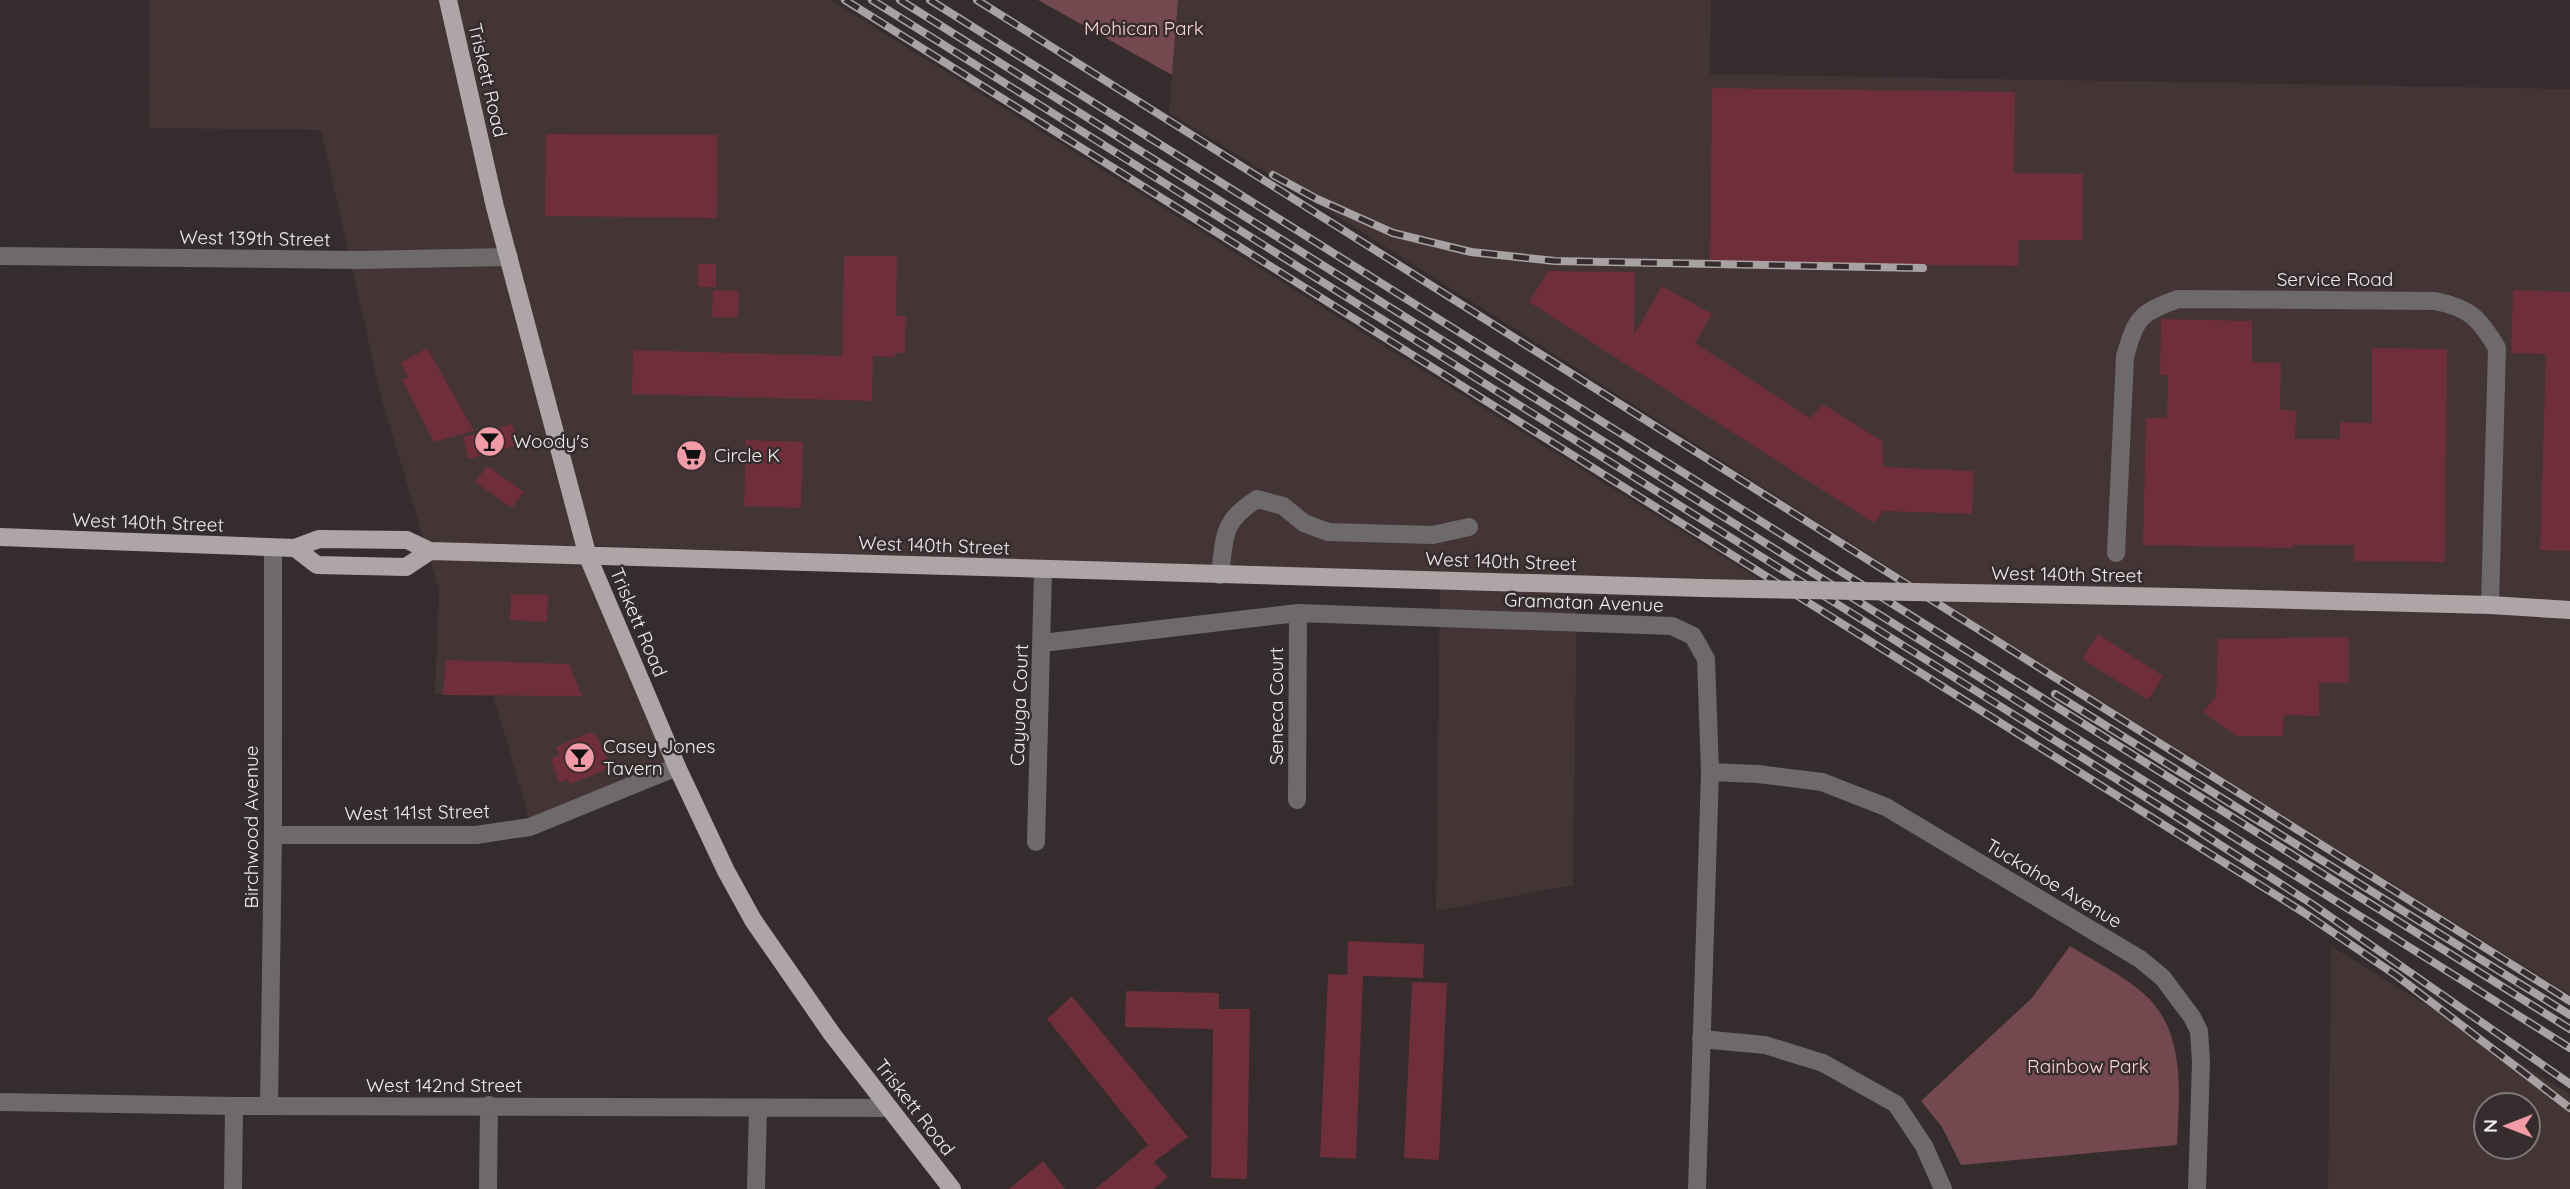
<svg xmlns="http://www.w3.org/2000/svg" width="2570" height="1189" font-family="Quicksand,sans-serif">
  <style>
    .built { fill: #433436; fill-rule: evenodd }
    .green { fill: #74484f }
    .building { fill: #6e2e3a }
    .lines { fill: none; stroke-linecap: round; stroke-linejoin: round }
    .minor { stroke: #6e6a6b; stroke-width: 18 }
    .major { stroke: #aea5a6; stroke-width: 18 }
    .rail-casing { stroke: #a8a2a3; stroke-width: 8 }
    .rail { stroke: #342c2d; stroke-width: 5; stroke-dasharray: 16; stroke-linecap: butt }
    .major-bridge { stroke: #aea5a6; stroke-width: 18 }
    .labels { text-anchor: middle; stroke-width: 5; stroke-linejoin: round; paint-order: stroke }
    .park-label { font-size: 19px; fill: #ffd4d9; stroke: #342c2d }
    .street-label { font-size: 19px; fill: #f2eded; stroke: #342c2d }
    .poi-label { font-size: 19px; fill: #f2eded; stroke: #342c2d; text-anchor: start }
  </style>
  <rect width="100%" height="100%" fill="#342c2d"/>
  <!-- built -->
  <path class="built" d="M150,0H831L1464,396L1788,597L1577,596L1573,885L1436,911L1440,574L595,546L580,550L667,764L531,824L493,696L435,694L439,590L381,397L321,130L149,128Z
    M1178,0H1711L1710,74L2570,89V995L1984,628L1334,214L1169,113Z
    M2331,946L2570,1094V1189H2328ZM2486,1105H2528V1147H2486Z"/>
  <!-- green -->
  <path class="green" d="M1038,0H1178L1172,75Z
    M2070,946C2094,961 2121,974 2143,993C2187,1031 2179,1093 2177,1145L1961,1165L1942,1127L1921,1101L2032,998Z"/>
  <!-- building -->
  <path class="building" d="M1712,88L2015,92L2014,173L2083,174L2082,240H2018V266L1710,262Z
    M546,134L718,135L717,218L545,216Z
    M844,256H897L896,316H906L905,353H895V357L873,356L872,401L632,394L633,350L842,356Z
    M698,264H716V287H698Z
    M1548,271L1635,272L1634,335L1662,286L1712,314L1695,343L1810,418L1823,404L1882,441L1884,467L1974,471L1972,514L1883,511L1874,523L1529,302Z
    M713,290L739,291L738,318L712,317Z
    M2513,290L2570,292V551L2540,550L2546,354L2511,353Z
    M2161,319L2252,321V362L2281,363L2280,410H2296L2295,439H2340V422L2372,423V348L2447,349L2445,562L2354,561V545H2293V548L2143,545L2146,418H2167L2168,375H2160Z
    M427,348L474,431L434,442L402,380L408,377L401,363Z
    M512,424L518,445L468,459L463,437Z
    M746,440L803,442L801,508L744,506Z
    M487,466L524,492L512,508L475,482Z
    M511,594L548,595L547,622L510,620Z
    M2098,634L2163,676L2148,700L2082,659Z
    M2349,637V683H2319V716L2284,715L2283,736H2236L2203,712L2216,697L2218,639Z
    M446,660L569,664L582,696L443,695Z
    M591,732L597,736L611,768L570,784L568,779L559,783L551,759L559,755L556,747Z
    M1348,941L1424,944L1423,978L1363,976L1356,1159L1320,1157L1328,974L1347,975Z
    M1412,982L1447,983L1439,1160L1404,1158Z
    M1126,991L1219,993V1009H1250L1247,1179L1211,1178L1213,1029L1125,1027Z
    M1072,996L1188,1137L1154,1162L1168,1177L1154,1189H1095L1148,1145L1047,1019Z
    M1043,1161L1065,1189H1009Z"/>
  <g class="lines">
    <!-- minor -->
    <path class="minor" d="M0,256L357,260L509,257
      M2116,553L2125,357C2136,317 2140,313 2178,299L2435,301C2470,308 2479,318 2497,348L2490,605
      M1220,575C1225,536 1221,522 1257,499L1283,506L1304,523L1328,532L1433,535L1469,527
      M1042,643L1298,613L1672,626L1693,636L1706,659L1710,772L1697,1189
      M1710,772L1758,774L1822,782L1886,807L2140,959L2163,978L2192,1017L2199,1031L2201,1062L2197,1189
      M1297,800L1298,613
      M273,835H476L530,827L677,767
      M1036,842L1043,570
      M1701,1039L1765,1045L1823,1063L1896,1104L1924,1146L1943,1189
      M0,1102L234,1106L888,1108
      M269,1106L273,835V548
      M233,1189L234,1106
      M488,1189L489,1105
      M756,1189L758,1108"/>
    <!-- major -->
    <path class="major" d="M448,0L495,207L588,557L645,691L677,767L726,871L753,920L832,1034L952,1189
      M0,537L295,548L319,539L407,540L430,551L1702,588
      M295,548L317,565L406,567L430,551
      M2177,597L2490,605L2570,610"/>
    <defs>
      <path id="rail" d="M845,0L2303,912L2397,976L2570,1108
        M872,0L2166,810L2312,904L2570,1084
        M900,0L2570,1048
        M930,0L2570,1029
        M977,0L2570,1001
        M1273,175L1317,199L1393,233L1471,252L1555,261L1923,268
        M2055,694L2570,1015"/>
    </defs>
    <!-- rail casing -->
    <use href="#rail" class="rail-casing"/>
    <!-- rail -->
    <use href="#rail" class="rail"/>
    <!-- major-bridge -->
    <path class="major-bridge" d="M1702,588L2177,597"/>
  </g>
  <!-- icons -->
  <defs>
    <symbol id="bar-disc" viewBox="-11 -11 22 22"><circle r="9.5" fill="#f39aa7" stroke="#342c2d"/><path d="M-6-5H6L.8 .8V4.5H3.5V6h-7V4.5H-.8V.8Z" fill="#111"/></symbol>
    <symbol id="supermarket-disc" viewBox="-11 -11 22 22"><circle r="9.5" fill="#f39aa7" stroke="#342c2d"/><path d="M-6-5.5h2.5l.6 2H6L4.5 2H-2.5L-4.4-4H-6ZM-1.5 3.2a1.3 1.3 0 1 0 .1 0ZM3 3.2a1.3 1.3 0 1 0 .1 0Z" fill="#111"/></symbol>
  </defs>
  <g fill-rule="evenodd">
    <use href="#bar-disc" x="472" y="424" width="35" height="35"/>
    <use href="#supermarket-disc" x="674" y="438" width="35" height="35"/>
    <use href="#bar-disc" x="562" y="740" width="35" height="35"/>
  </g>
  <g class="labels">
    <!-- park labels -->
    <g class="park-label">
      <text x="1144" y="35">Mohican Park</text>
      <text x="2088" y="1073">Rainbow Park</text>
    </g>
    <!-- street labels -->
    <g class="street-label">
      <text transform="translate(488 80) rotate(77)" y="7">Triskett Road</text>
      <text transform="translate(255 238) rotate(1)" y="7">West 139th Street</text>
      <text x="2335" y="286">Service Road</text>
      <text transform="translate(148 522) rotate(2)" y="7">West 140th Street</text>
      <text transform="translate(934 545) rotate(2)" y="7">West 140th Street</text>
      <text transform="translate(1501 561) rotate(2)" y="7">West 140th Street</text>
      <text transform="translate(2067 574) rotate(1)" y="7">West 140th Street</text>
      <text transform="translate(1584 602) rotate(2)" y="7">Gramatan Avenue</text>
      <text transform="translate(639 622) rotate(67)" y="7">Triskett Road</text>
      <text transform="translate(1019 705) rotate(-88)" y="7">Cayuga Court</text>
      <text transform="translate(1276 706) rotate(-90)" y="7">Seneca Court</text>
      <text transform="translate(417 812) rotate(-1)" y="7">West 141st Street</text>
      <text transform="translate(251 827) rotate(-90)" y="7">Birchwood Avenue</text>
      <text transform="translate(2054 883) rotate(31)" y="7">Tuckahoe Avenue</text>
      <text x="444" y="1092">West 142nd Street</text>
      <text transform="translate(915 1107) rotate(52)" y="7">Triskett Road</text>
    </g>
    <!-- poi labels -->
    <g class="poi-label">
      <text x="513" y="448">Woody's</text>
      <text x="714" y="462">Circle K</text>
      <text x="603" y="753">Casey Jones<tspan x="603" dy="22">Tavern</tspan></text>
    </g>
  </g>
  <!-- north arrow -->
  <g transform="translate(2507 1126) rotate(270)"><circle r="33" fill="#342c2d" stroke="#80797a" stroke-width="2"/>
  <path d="M0-5L12 26L0 18L-12 26Z" fill="#f39aa7"/>
  <text y="-10" font-size="19" font-weight="bold" text-anchor="middle" fill="#f2eded">N</text>
  </g>
</svg>
